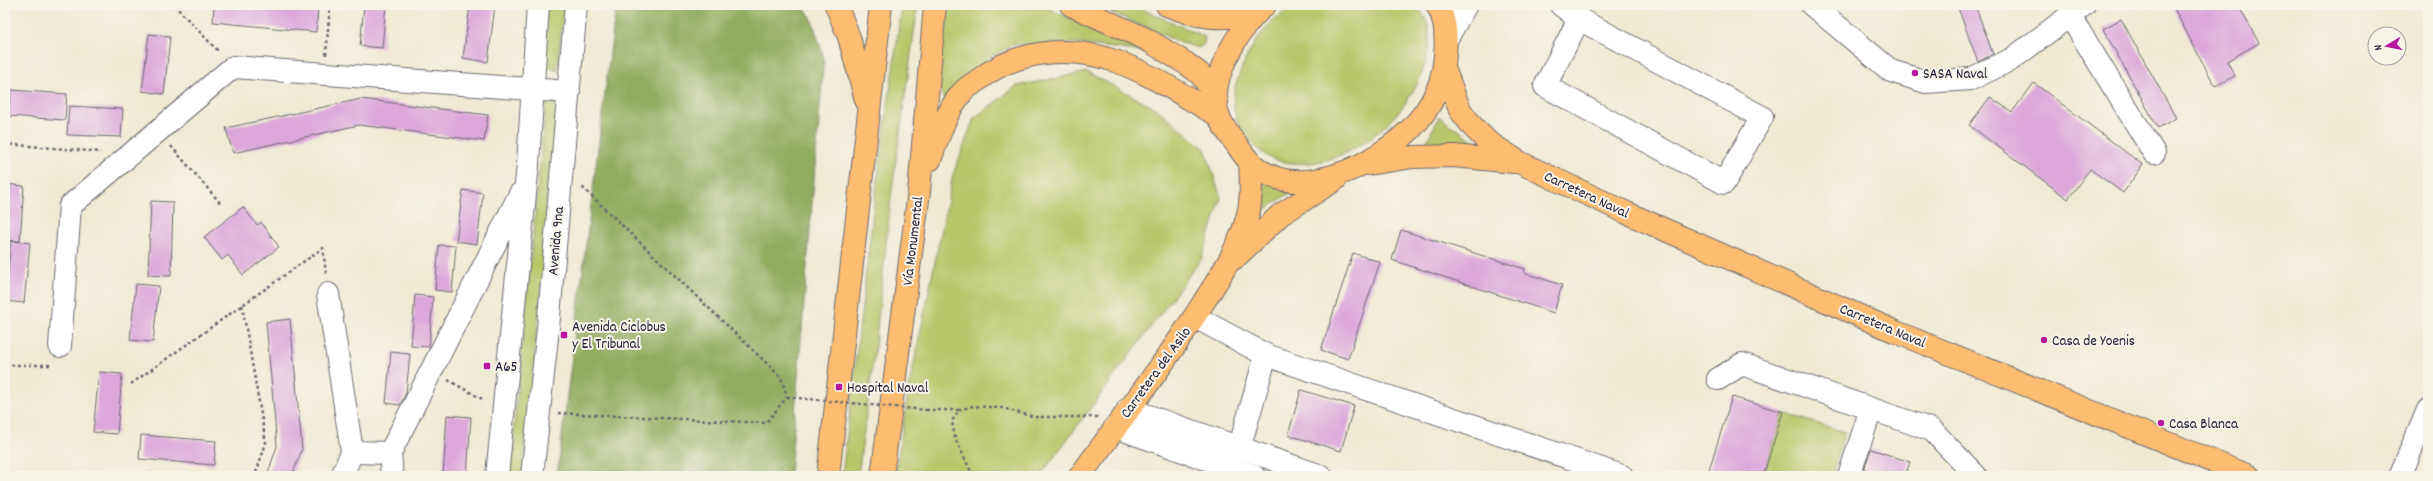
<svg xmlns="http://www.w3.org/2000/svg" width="2433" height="481" font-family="Dekko,sans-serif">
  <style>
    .green { fill: #b8c76a; stroke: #6d7452 }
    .forest { fill: #92ac5e; stroke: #5a674c }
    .building { fill: #dca7db }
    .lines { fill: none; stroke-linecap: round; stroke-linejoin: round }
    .minor-casing { stroke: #6a6870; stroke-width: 24 }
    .major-casing { stroke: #6a6870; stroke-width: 24 }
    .highway-casing { stroke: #6a6870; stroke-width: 24 }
    .path { stroke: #6a6870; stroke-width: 2.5; stroke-dasharray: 3 3; stroke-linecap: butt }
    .minor { stroke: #fff; stroke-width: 22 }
    .major { stroke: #fdbc70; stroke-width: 22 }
    .highway { stroke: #fdbc70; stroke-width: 22 }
    .path-bridge { stroke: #6a6870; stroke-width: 2.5; stroke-dasharray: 3 3; stroke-linecap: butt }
    .poi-dot { fill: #b5179e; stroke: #f7f3e8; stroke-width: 1.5 }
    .labels { text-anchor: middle; stroke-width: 4; stroke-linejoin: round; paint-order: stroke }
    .poi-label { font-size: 15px; fill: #22223b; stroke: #f7f3e8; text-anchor: start }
    .street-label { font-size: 15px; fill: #22223b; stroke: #f7f3e8 }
  </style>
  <rect width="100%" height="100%" fill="#f7f3e8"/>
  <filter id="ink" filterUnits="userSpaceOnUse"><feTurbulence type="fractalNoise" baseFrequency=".025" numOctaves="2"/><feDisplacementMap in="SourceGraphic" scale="8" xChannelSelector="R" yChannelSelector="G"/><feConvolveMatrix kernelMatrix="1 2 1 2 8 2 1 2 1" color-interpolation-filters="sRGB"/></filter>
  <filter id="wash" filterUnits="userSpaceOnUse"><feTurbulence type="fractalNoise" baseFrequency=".012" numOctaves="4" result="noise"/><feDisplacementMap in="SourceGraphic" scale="16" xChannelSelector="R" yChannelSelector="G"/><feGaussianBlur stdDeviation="0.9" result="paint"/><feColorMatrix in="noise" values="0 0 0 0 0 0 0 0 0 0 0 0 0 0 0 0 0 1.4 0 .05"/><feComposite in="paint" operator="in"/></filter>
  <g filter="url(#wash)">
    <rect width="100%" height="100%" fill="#f0ead3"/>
    <!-- green -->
    <path class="green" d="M546,5H564L557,71L542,65Z
      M902,5H918L892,189L875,347L858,476H842L875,197Z
      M949,5H1040L1147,52L1072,43L1013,45L989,58L944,100L936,79Z
      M1095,5H1132L1197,33L1205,37L1204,44L1199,48L1181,43Z
      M1295,5H1416C1419,10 1424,15 1426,20C1431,31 1429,45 1427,56C1415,116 1340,179 1276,160C1265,157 1255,147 1248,138C1235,126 1231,105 1235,88C1245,52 1263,24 1295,5Z
      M1087,72L1157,109L1205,149L1221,198L1202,258L1040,476H895L909,387L953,175L974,118L1017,86Z
      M546,103H561L522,476H509Z
      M1439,117L1480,145L1426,143Z
      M1266,181L1296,189L1261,212Z
      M1783,413L1845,432L1832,476H1763Z"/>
    <!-- forest -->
    <path class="forest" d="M616,5H801L811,17L824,58L790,476H557Z"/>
    <g id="blocks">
      <!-- building -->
      <path class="building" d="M214,5H284L318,8L316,32L213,22Z
        M364,5H386L382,48L360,46Z
        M470,5H495L488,62L463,58Z
        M1957,5H1975L1993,54L1978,62Z
        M2172,5H2238L2259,43L2227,61L2235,76L2215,86Z
        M2121,19L2176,118L2158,128L2103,29Z
        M149,34L170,37L164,94L142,91Z
        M2034,83L2143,165L2123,193L2090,169L2068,199L1969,125L1990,97L2012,112Z
        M11,90L67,94L65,120L8,116Z
        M361,99L488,115L484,141L359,125L233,153L226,128Z
        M69,106L123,109L121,137L67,135Z
        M5,184L24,186L20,241L5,240Z
        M463,190L483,193L477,244L456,241Z
        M151,201L173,202L171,276L148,275Z
        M243,207L257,225L261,222L279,247L243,275L228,255L222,260L204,237Z
        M1401,230L1525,269L1524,273L1562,285L1554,313L1392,260Z
        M11,241L30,243L24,303L5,301Z
        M439,245L456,246L452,292L435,290Z
        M1353,253L1380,262L1348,359L1321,350Z
        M136,284L159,286L153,342L130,340Z
        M415,295L433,297L429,347L411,346Z
        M290,319L302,449L292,476H267L277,446L266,322Z
        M391,352L410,354L406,393L400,405L386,403Z
        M99,372L122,374L117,434L93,432Z
        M1301,390L1354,406L1341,451L1288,435Z
        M1732,397L1783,412L1763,476H1707Z
        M447,415L471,417L467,476H443Z
        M141,435L216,441L214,465L139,459Z
        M1871,449L1910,462L1905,476H1862Z"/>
    </g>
  </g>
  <g filter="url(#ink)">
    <use href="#blocks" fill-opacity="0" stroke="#6a6870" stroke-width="1"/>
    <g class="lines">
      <defs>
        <path id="minor" d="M1561,5L1579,19L1762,117L1724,183L1545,86L1579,19
          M1812,5L1891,71L1926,82L1971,79L2012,59L2084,5
          M2070,16L2154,153
          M1446,40L1466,5
          M328,294L352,452L342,476
          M1195,317L1266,355L1622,476
          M60,346L70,206L233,67L569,92
          M1718,379L1742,364L1932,430L1976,476
          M1128,409L1321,476
          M1115,427L1254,476
          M1239,449L1266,355
          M352,452L390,453
          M392,476L390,453L520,194
          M497,476L528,164L538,5
          M532,476L548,328L576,5
          M1849,476L1871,409
          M2400,476L2428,410"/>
        <path id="major" d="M1071,5L1146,39L1187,64L1200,74L1208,85L1217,102
          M1167,5C1202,19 1217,19 1254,15
          M1265,5C1239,27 1205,82 1219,117C1223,127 1231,137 1237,145C1241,151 1245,157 1250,162C1286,197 1343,178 1379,154C1404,138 1423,120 1436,93C1446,71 1451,26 1437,5
          M1444,68L1460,110L1473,127L1488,142L1521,163L1627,213L1896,332L2249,476
          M1368,164L1413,157L1454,156L1514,162
          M1235,258L1280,215L1335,180
          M1080,476C1122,418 1167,361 1205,300C1223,272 1242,243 1249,210C1252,194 1251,178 1250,162"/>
        <path id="highway" d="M836,5L849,37L866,100
          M930,160C938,138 945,114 960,95C964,89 971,85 977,81C1015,50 1068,45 1115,61C1152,74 1185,97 1219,116
          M828,476L881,5
          M882,476L919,192L935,5"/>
      </defs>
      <!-- minor casing -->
      <use href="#minor" class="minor-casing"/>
      <!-- major casing -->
      <use href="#major" class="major-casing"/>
      <!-- highway casing -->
      <use href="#highway" class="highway-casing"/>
      <!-- path -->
      <path class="path" d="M174,5L219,52
        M326,55L330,5
        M5,144L101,152
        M171,146L222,205
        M242,305L266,443L255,476
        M5,365H52
        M448,380L484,400
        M131,384L323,248L326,274
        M926,410H959
        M558,413L766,423L787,397L781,377L581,186
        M115,476L118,472L191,476
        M973,476L955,438L952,421L959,410L973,406L1002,408L1035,417H1098"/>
      <!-- minor -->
      <use href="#minor" class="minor"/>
      <!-- major -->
      <use href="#major" class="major"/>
      <!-- highway -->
      <use href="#highway" class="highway"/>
      <!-- path-bridge -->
      <path class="path-bridge" d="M787,397L926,410"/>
    </g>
  </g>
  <!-- markers -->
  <g class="poi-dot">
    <circle cx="1915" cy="73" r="4"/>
    <rect x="560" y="331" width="8" height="8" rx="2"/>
    <circle cx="2044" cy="340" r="4"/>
    <rect x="483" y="362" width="8" height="8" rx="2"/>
    <rect x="835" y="383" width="8" height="8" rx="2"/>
    <circle cx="2161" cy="423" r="4"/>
  </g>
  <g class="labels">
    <!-- poi labels -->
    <g class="poi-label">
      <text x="1923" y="78">SASA Naval</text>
      <text x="572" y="331">Avenida Ciclobus<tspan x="572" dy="17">y El Tribunal</tspan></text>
      <text x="2052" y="345">Casa de Yoenis</text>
      <text x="495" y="371">A65</text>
      <text x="847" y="392">Hospital Naval</text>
      <text x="2169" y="428">Casa Blanca</text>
    </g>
    <!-- street labels -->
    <g class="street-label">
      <text transform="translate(1587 194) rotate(25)" y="5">Carretera Naval</text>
      <text transform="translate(555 241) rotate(-85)" y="5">Avenida 9na</text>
      <text transform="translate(912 241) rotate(-83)" y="5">Vía Monumental</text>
      <text transform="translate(1883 325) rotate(23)" y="5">Carretera Naval</text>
      <text transform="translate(1155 372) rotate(-54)" y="5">Carretera del Asilo</text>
    </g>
  </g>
  <!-- margin -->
  <rect width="2433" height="481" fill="none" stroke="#f7f3e8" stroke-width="20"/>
  <!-- north arrow -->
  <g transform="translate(2387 46) rotate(260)"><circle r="19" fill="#f7f3e8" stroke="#a29fa3"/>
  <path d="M0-3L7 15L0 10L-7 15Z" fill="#b5179e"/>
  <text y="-6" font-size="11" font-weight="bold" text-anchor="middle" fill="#22223b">N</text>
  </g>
</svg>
